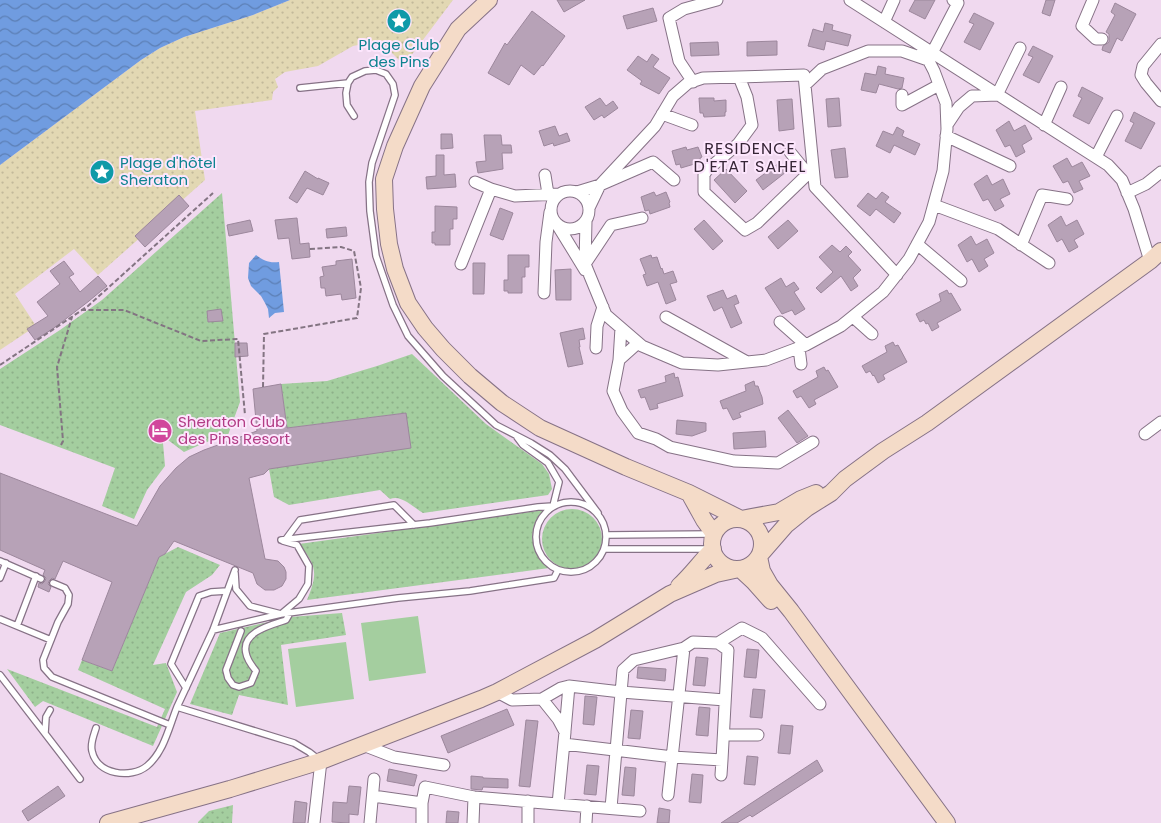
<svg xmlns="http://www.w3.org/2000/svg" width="1161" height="823" font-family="Poppins,sans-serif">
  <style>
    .grass { fill: url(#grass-dots) }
    .sand { fill: url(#sand-dots) }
    .pitch { fill: #a4ce9f }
    .water { fill: url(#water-waves) }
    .building { fill: #b7a2b7; stroke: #9c879c }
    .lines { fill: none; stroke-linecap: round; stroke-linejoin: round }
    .lane-casing { stroke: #867286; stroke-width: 8 }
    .street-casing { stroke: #867286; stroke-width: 13 }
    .secondary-casing { stroke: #867286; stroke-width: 18 }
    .path { stroke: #837482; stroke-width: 2; stroke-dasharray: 5 2.5; stroke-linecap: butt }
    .lane { stroke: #fff; stroke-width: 5.5 }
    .street { stroke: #fff; stroke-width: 11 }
    .secondary { stroke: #f4dbc8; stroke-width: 16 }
    .labels { text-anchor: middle; stroke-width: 4; stroke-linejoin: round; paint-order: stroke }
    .culture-label { font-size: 15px; fill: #0d838f; stroke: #fde6fd }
    .hotel-label { font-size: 15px; fill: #b23c85; stroke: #fde6fd; text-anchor: start }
    .neighbourhood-label { font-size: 16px; letter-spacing: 1px; fill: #362536; stroke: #fde6fd }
  </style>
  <defs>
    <pattern id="grass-dots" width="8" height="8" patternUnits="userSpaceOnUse" patternTransform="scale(1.25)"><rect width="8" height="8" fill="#a4ce9f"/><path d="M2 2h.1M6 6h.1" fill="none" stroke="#8db089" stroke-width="1.8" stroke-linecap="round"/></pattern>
    <pattern id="sand-dots" width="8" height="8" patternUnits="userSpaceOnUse" patternTransform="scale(1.25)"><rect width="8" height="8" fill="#e2d8b3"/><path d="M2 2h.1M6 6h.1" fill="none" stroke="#c2b99a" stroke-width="1.8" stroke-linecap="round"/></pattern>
    <pattern id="water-waves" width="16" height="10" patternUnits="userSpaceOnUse" patternTransform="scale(1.25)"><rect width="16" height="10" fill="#709ce0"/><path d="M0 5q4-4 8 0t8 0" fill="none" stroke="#5c7fb5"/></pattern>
  </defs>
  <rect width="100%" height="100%" fill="#f0d9ef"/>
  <!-- grass -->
  <path class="grass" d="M222,193L240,402L228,435L204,443L184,452L168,440L163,443L165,466L147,490L134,519L102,506L115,468L0,425V369L60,330L102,300Z
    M412,354L486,424L542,464L549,474L552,489L548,495L423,513C413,507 401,494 390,499L380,490L289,505L274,497L269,469L406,413L287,428L281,384L327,381L377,366Z
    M542 539a30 30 0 1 1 60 0a30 30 0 1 1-60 0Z
    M544,510C531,522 529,541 538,555C541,560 545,564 549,568L307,600C318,573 317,566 299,544Z
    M178,547L220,565L212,575L186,592L153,665L166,663L177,692L153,746L43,701L35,707L7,669L157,727L165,709L78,670L82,660L112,671L159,557Z
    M342,613L346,635L281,645L288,705L239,695L232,715L190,704L220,633L290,617Z
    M233,805L232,823H198V822L209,811Z"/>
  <!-- sand -->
  <path class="sand" d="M290,0H453L404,65L380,41L353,46L318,66L285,72L275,79L278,87L273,92L272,100L195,111L205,180L98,275L74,249L15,294L36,326L0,350V165L141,60L160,48L184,37L253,15Z"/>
  <!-- pitch -->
  <path class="pitch" d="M418,616L426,673L369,681L361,623Z
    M346,642L354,699L296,707L288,649Z"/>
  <!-- water -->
  <path class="water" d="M0,0H290L253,15L184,37L160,48L141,60L0,165Z
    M256,255C264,261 269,263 279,262L284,312L275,313L269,318L268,309L265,303L261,296L251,286L248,278L249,263Z"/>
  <!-- building -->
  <path class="building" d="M557,0H585L564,12Z
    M915,0H935L925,19L909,11Z
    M1046,0H1055L1050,16L1042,13Z
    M1115,3L1136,14L1122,41L1117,38L1110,53L1102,50L1103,46L1109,42V34L1106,32L1115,15L1111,12Z
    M653,8L657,21L627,29L623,16Z
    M532,11L565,36L543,66L542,65L534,75L521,65L509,85L488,73L505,43L507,45Z
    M974,13L994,23L980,50L964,42L974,24L969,22Z
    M825,23L833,25L832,30L851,35L848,46L826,41L824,50L808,46L813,29L823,32Z
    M777,41V55L747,56V42Z
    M718,42L719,55L691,56L690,43Z
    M1033,46L1053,56L1039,83L1023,75L1033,57L1028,55Z
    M652,54L659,59L653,67L670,78L659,94L640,84L642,81L627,70L638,56L647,62Z
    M878,66L886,68L885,74L904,78L902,88L898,89L879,84L876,93L861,90L865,73L876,75Z
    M1082,87L1103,98L1089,124L1073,116L1082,98L1078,96Z
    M600,98L606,106L613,101L618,108L604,118L602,115L594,120L585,107Z
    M699,98H714V101L726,100V112H725V116L704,117L703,113H700Z
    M839,98L841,126L828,127L826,99Z
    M792,99L794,129L779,131L777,100Z
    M1134,112L1155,123L1141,149L1125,141L1134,123L1130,121Z
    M1009,121L1014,131L1025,125L1032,139L1022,145L1025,152L1016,157L1010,145L1005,147L996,130Z
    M555,126L559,136L567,133L570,141L554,146L553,143L544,146L539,131Z
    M897,127L904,131L902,136L920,144L915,155L894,145L890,153L876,146L883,131L893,135Z
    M441,134H452L453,148L441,149Z
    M484,135H501L502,145H511L512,153H502L503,169L478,173L476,162L486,161Z
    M686,147L687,150L698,147L702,157L700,158L701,162L681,168L680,164L676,165L672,151Z
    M845,148L848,177L835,178L831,150Z
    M436,155H444V175L455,174L456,187L427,189L426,177L436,176Z
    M1067,158L1072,167L1082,162L1090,176L1079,181L1083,189L1074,193L1068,181L1063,183L1053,166Z
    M779,163L786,172L763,190L756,180Z
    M726,169L747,191L735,203L714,180Z
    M305,171L318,179V178L329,183L323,195L307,188L297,203L289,198Z
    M987,175L992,185L1003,179L1010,194L1000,199L1004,206L995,211L988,199L983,201L974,184Z
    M654,192L656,196L666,192L670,202L669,203L670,207L650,214L649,210L645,211L641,197Z
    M882,192L889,197L885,202L901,213L894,223L876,209L870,216L857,206L868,193L876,199Z
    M179,195L189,206L145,247L135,236Z
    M435,206L457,207V219H453V229H450V245H435V243H432V232H435Z
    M500,208L513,213L503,240L490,235Z
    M1061,216L1066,226L1077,220L1084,234L1074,240L1078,247L1069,252L1062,239L1057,242L1048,225Z
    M297,218L300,244L309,243L310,257L292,259L289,238L278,239L275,220Z
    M250,220L253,231L229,236L227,225Z
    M704,220L723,241L713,250L694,229Z
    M788,220L798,231L778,249L768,237Z
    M346,227L347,236L327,238L326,229Z
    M971,236L976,245L987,239L994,253L984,259L988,266L979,272L972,259L967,262L958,245Z
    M832,245L840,252L846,246L852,252L848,256L861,270L853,278L858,286L851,291L841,276L821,293L816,288L833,272L819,257Z
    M508,255H529V267H525V277H522V293H508V291H504V280H508Z
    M651,255L652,258L657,257L661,269L662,268L664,274L673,271L677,282L670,284L676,300L666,304L658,282L647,286L643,275L646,274L640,259Z
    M352,259L356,298L342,300L341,294L326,296L325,288H321L320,277L324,276L322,267L336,265V261Z
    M64,261L74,274L69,277L80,292L98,276L107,286L89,301L54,328L35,340L27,329L48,316L37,302L60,284L50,271Z
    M473,263H485L484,294H473Z
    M571,269V300H556L555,270Z
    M781,278L786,287L794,282L799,289L794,292L805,309L795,315L792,310L782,314L765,288Z
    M723,290L727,299L736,295L739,303L734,305L742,323L731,328L722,307L714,311L707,296Z
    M947,290L949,294L951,293L961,310L937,323L939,327L932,331L928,323L926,324L924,320L920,322L916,314L941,301L939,294Z
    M221,309L223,321L208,322L207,311Z
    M583,328L585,339L579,340L580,347H579L583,364L568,367L560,333Z
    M893,342L895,346L898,345L907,362L883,375L885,379L878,383L874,375L873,376L870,371L866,373L862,366L887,352L885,346Z
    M235,343H247L248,356L235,357Z
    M824,367L826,371L828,370L838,387L814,400L816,404L809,408L801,396L797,398L793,391L818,377L816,371Z
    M674,373L675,378L678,377L683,396L657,404L658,408L650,410L645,397L641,398L638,390L666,382L665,376Z
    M754,381L755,386H758L760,392L762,397L763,404L739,413L741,417L733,420L727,408L723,409L720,401L746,391L745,385Z
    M281,384L287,428L406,413L411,448L269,469L264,474L249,478L265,559L278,561L284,567L286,572V579L282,586L274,590H265L257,584L253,573L174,541L165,554L159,557L112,671L82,660L112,582L63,561L55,579L52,578L49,581L48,584L51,587L49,592L38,587L39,583L42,584L45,581L46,578L43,575L45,570L0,550V473L137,526L160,486L176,468L189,457L204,450L257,431L253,389Z
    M788,410L808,436L797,443L778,418Z
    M677,420L706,423V431L692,436L676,434Z
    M765,431L766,447L734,449L733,433Z
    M747,649L759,650L756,678L744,677Z
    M696,657L708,658L705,686L693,685Z
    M638,667L666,669L665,681L637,678Z
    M753,689L765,690L762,718L750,717Z
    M585,696L597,697L594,725L583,724Z
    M699,707L710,708L708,736L696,735Z
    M507,709L514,725L448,753L441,736Z
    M631,710L643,711L640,739L628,738Z
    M526,720L538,721L530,787L519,786Z
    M781,725L793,726L790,754L778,753Z
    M747,756L758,757L755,785L744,784Z
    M817,760L823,771L752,817L750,815L737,823H721Z
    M587,765L599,766L596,795L584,794Z
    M625,767L636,768L634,796L622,795Z
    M389,769L417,775L414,786L387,781Z
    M692,774L703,775L701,803L689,802Z
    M471,776L483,777V778L508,779V788L483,787L482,790L471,789Z
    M58,786L65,796L28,821L22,811Z
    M349,786L361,787L358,815L349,814V823L332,822L333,802L347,803Z
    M295,801L307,803L305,823H293Z
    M659,808L670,810L669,823H657Z
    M447,811L459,812L458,823H446Z"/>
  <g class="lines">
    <defs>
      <path id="lane" d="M300,88L348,83
        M354,116L347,105L346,93L348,83L352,77L365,71L376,70L386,74L393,84L395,95L372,163L369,182L370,211L376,256L393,305L408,336L443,376L496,425L531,443L550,455L565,469L598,513
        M536 537a35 35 0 1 1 70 0a35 35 0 1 1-70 0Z
        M607,535L710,534
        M286,539L300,520L394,505L414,525
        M281,540L430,523L538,507L553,506L559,482L548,463L523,445L517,437
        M605,549H708
        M0,561L41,579
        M235,570L213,630L177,707L294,743L309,752L318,759
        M235,573L236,589L250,606L281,614L299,599L308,584L309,566L297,545L283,541
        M0,578L6,563
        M53,583L65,588L69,595L68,604L58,622L43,660L44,668L52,677L170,725
        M0,619L51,640
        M17,626L36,576
        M213,630L281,614L398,598L470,591L554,578L558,570
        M241,631L226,670L228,678L233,685L239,687L251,683L256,671C252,666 247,660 246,653C241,632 271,625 286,620L290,613
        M0,675L80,779
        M186,688L171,664L199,596L211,592L227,591
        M96,728C94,735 90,743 92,751C97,775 131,779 147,766C164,752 169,727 177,707
        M45,733L46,717L50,710"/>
      <path id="street" d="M850,0L1108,165L1122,180L1134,209L1150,261
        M1093,0L1082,26L1096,39H1102
        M884,22L894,0
        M1161,44L1143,66L1141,75L1146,83L1161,101
        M932,53L958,3L953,0
        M739,77L747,97L752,125L738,144L707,170L704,175V192L745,230L757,223L813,169
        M693,82L679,61L669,18L684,9L717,0
        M805,85L822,69L868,51H902L928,60
        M902,95V105L939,85
        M662,114L692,125
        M947,125L959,107L972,96L997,95L1020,48
        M1044,125L1061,87
        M946,136L1010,166
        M790,152L808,174
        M1096,157L1117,116
        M545,175L548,194
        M475,182L491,189
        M551 210a19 19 0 1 1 38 0a19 19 0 1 1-38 0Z
        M577,192L600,185L653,162L674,180
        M1127,193L1146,184L1161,172
        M934,205L998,229L1049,263
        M589,208L600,185L655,126L673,96L688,83L703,78L804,75L815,187L897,275
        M586,221L585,264L606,315L642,346L682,363L718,365L766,360L806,345L841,326L883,292L909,259L929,222L943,171L947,129L946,103L934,71L921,46
        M558,226L585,270
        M917,244L961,281
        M1021,245L1042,195L1067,199
        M461,264L491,189L515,196L559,194
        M585,264L611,225L642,218
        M544,293L546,242L550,212
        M666,317L747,362
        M853,317L872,334
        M780,322L806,345
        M621,328L619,360L638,343
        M596,348L597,326L603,307
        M799,348L801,364
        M619,360L613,391L622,411L638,433L656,439L670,447L734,461L778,463L813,442
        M1145,434L1161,422
        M718,643L742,628L762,638L820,704
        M497,692L512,700L542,699L558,719L565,732L558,804
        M542,699L561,688L569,686L621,692L725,700
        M565,731L569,686
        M724,735H758
        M564,744L673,757L722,760L728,650L718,643L693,642L684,648L668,795
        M363,745L394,757L444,765
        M721,775L722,760
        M373,796L422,803
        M611,808L623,670L634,660L684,648
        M314,823L321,761
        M370,823L374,779
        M422,823V803L425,787L474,797L640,811
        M473,823L474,797
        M528,823V801
        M586,823L587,806"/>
      <path id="secondary" d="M489,0L458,29L422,86L395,146L384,179L385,209L389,244L395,269L408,303L425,328L443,349L470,376L502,403L540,428L626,467L689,493L741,519
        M689,493L704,520L714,534
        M741,519L779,512L801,499L816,493
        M712 544a25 25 0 1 1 50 0a25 25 0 1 1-50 0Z
        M759,556L786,525L807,508L831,493L845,479L883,451L927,423L1150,261L1161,251
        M759,557L762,571L770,585L791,611L947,823
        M740,569L754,582L771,601
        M679,586C692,574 701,561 713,549
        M108,823L230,789L321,761L481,699L497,692L595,640L670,594L716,574L739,569"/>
    </defs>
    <!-- lane casing -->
    <use href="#lane" class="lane-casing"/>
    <!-- street casing -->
    <use href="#street" class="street-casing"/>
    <!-- secondary casing -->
    <use href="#secondary" class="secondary-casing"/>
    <!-- path -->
    <path class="path" d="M81,310H124L201,341L238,339L245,415
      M0,365L88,306L213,193
      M263,387L264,334L357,318L361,288L354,251L341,247L309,249
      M61,445L63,441L57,367L72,317"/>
    <!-- lane -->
    <use href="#lane" class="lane"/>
    <!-- street -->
    <use href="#street" class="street"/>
    <!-- secondary -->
    <use href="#secondary" class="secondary"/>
  </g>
  <!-- icons -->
  <defs>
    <symbol id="sight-disc" viewBox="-11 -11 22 22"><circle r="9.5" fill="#0f9aa8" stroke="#fde6fd"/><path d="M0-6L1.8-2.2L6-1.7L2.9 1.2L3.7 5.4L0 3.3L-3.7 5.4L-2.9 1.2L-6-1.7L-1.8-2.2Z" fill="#fff"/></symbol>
    <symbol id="hotel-disc" viewBox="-11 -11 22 22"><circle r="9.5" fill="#d1479c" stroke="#fde6fd"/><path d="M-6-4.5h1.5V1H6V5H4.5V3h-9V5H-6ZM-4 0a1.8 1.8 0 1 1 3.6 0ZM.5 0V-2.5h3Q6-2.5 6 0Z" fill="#fff"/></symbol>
  </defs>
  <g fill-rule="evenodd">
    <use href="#sight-disc" x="385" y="7" width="28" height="28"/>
    <use href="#sight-disc" x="88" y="158" width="28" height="28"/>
    <use href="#hotel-disc" x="146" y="417" width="28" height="28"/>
  </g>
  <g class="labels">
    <!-- culture labels -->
    <g class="culture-label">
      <text x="399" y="50">Plage Club<tspan x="399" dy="17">des Pins</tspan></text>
      <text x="120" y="168" text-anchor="start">Plage d'hôtel<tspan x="120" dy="17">Sheraton</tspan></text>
    </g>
    <!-- hotel labels -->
    <g class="hotel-label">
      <text x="178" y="427">Sheraton Club<tspan x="178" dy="17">des Pins Resort</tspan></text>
    </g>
    <!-- neighbourhood labels -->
    <g class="neighbourhood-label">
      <text x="750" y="154">RESIDENCE<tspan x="750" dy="18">D'ETAT SAHEL</tspan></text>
    </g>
  </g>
</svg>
